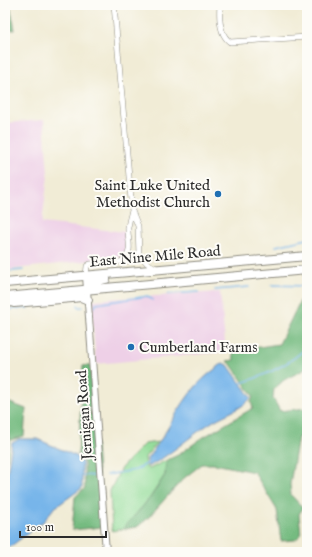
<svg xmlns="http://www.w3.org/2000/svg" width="312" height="557" font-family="'IM FELL English',serif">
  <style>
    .built { fill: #eed0e7 }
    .green { fill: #91db97; stroke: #5e8361 }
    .forest { fill: #74bb80; stroke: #507356 }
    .water { fill: #77b5ea; stroke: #51708a }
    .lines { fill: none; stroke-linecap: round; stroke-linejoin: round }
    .stream { stroke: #77b5ea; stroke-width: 1.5 }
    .minor-casing { stroke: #8e8c80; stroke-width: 6 }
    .tertiary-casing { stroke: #8e8c80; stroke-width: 8 }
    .primary-casing { stroke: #8e8c80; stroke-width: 10 }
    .minor { stroke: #fff; stroke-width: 5 }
    .tertiary { stroke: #fff; stroke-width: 6 }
    .primary { stroke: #fff; stroke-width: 8 }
    .poi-dot { fill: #1f6fb2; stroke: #fdfcf7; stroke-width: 1.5 }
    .labels { text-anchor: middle; stroke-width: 4; stroke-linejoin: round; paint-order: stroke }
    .poi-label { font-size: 15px; fill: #2b2b2b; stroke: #fdfcf7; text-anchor: end }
    .street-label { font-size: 15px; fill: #2b2b2b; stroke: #fdfcf7 }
  </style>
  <rect width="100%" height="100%" fill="#fdfcf7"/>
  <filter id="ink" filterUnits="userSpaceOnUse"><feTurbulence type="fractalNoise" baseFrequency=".025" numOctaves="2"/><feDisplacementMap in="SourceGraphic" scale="8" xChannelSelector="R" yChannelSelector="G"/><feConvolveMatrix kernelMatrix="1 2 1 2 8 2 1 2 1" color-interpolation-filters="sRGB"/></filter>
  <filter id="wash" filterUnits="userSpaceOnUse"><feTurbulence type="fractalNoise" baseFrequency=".012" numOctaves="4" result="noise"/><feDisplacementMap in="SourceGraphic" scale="16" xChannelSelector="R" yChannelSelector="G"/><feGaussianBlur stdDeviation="0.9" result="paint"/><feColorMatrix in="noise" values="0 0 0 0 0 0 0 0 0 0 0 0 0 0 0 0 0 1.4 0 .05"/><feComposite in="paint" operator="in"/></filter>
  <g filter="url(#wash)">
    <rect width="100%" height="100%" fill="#f1ecd6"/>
    <!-- built -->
    <path class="built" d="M44,120L48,175L42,223L125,232L126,251L122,257L5,270V123Z
      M220,292L226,352L96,364L91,300Z"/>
    <!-- green -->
    <path class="green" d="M5,429L8,432L11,440L9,443L7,460L5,456Z
      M158,442L145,457L146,467L149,469L167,460L165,475L150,498L123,529L112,531L110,491L121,468L144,444Z"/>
    <!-- forest -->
    <path class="forest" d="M5,5H10L15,30L5,29Z
      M307,287V368L284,380L274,389L273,398L280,411L307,408V439L298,437L290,484L291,495L303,508L299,514L301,535L295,540L281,541L277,510L254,472L215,464H202L183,479L147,519L137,527L123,529L150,498L165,475L167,460L178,455L202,438L253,408L251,402L253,396L230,363L227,361L234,360L233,351L279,344Z
      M90,365L102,527L72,530L75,497L85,488L84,463L78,455L83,366Z
      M5,401L26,409L24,436L11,440L8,432L5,429Z"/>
    <!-- water -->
    <path class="water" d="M223,363L228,365L251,398C241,410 222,415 209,424C188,438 170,455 148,467L147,459C166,436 177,407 197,385C204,377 214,370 223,363Z
      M19,439H37L76,456L82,463V488L53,509L44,521L6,550L5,487L12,443Z"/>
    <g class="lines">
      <!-- stream -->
      <path class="stream" d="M276,246L307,239
        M11,271L23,270
        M271,285L307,286
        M215,290L249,287
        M168,294L199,292
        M148,297L153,300
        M78,305L79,307H82
        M95,307L96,304L148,296
        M5,310L28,308
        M241,383C264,376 290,364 307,347
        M83,475L96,476
        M106,475L136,470L148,463"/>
    </g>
  </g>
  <g filter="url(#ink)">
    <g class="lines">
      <defs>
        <path id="minor" d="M220,5C219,17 219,34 230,42L307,37
          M139,254L147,263L156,268
          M123,260C134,252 127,239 128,227C129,222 130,216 132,211
          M86,276L87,266L90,264L130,261L134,260L139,254L138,226L132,211L114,5"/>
        <path id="tertiary" d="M86,276L106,552"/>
        <path id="primary" d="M5,283L307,256
          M87,290L91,283L106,279
          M5,297L307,270
          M5,300L14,303L72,298L81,297L88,300"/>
      </defs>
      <!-- minor casing -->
      <use href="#minor" class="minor-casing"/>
      <!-- tertiary casing -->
      <use href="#tertiary" class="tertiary-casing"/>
      <!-- primary casing -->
      <use href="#primary" class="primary-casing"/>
      <!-- minor -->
      <use href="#minor" class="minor"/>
      <!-- tertiary -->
      <use href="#tertiary" class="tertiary"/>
      <!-- primary -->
      <use href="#primary" class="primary"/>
    </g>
  </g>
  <!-- markers -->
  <g class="poi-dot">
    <circle cx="218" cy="194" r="4"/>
    <circle cx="131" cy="347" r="4"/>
  </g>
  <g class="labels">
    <!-- poi labels -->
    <g class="poi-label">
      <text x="210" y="190">Saint Luke United<tspan x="210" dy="17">Methodist Church</tspan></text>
      <text x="139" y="352" text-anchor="start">Cumberland Farms</text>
    </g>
    <!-- street labels -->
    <g class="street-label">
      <text transform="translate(155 256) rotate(-5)" y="5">East Nine Mile Road</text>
      <text transform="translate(84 415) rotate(-94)" y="5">Jernigan Road</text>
    </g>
  </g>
  <!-- margin -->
  <rect width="312" height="557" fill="none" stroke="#fdfcf7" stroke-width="20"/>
  <!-- scale -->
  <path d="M20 531v6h86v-6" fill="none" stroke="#2b2b2b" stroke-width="2"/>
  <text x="26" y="531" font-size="12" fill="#2b2b2b" stroke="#fdfcf7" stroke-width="3" paint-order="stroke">100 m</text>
</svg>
